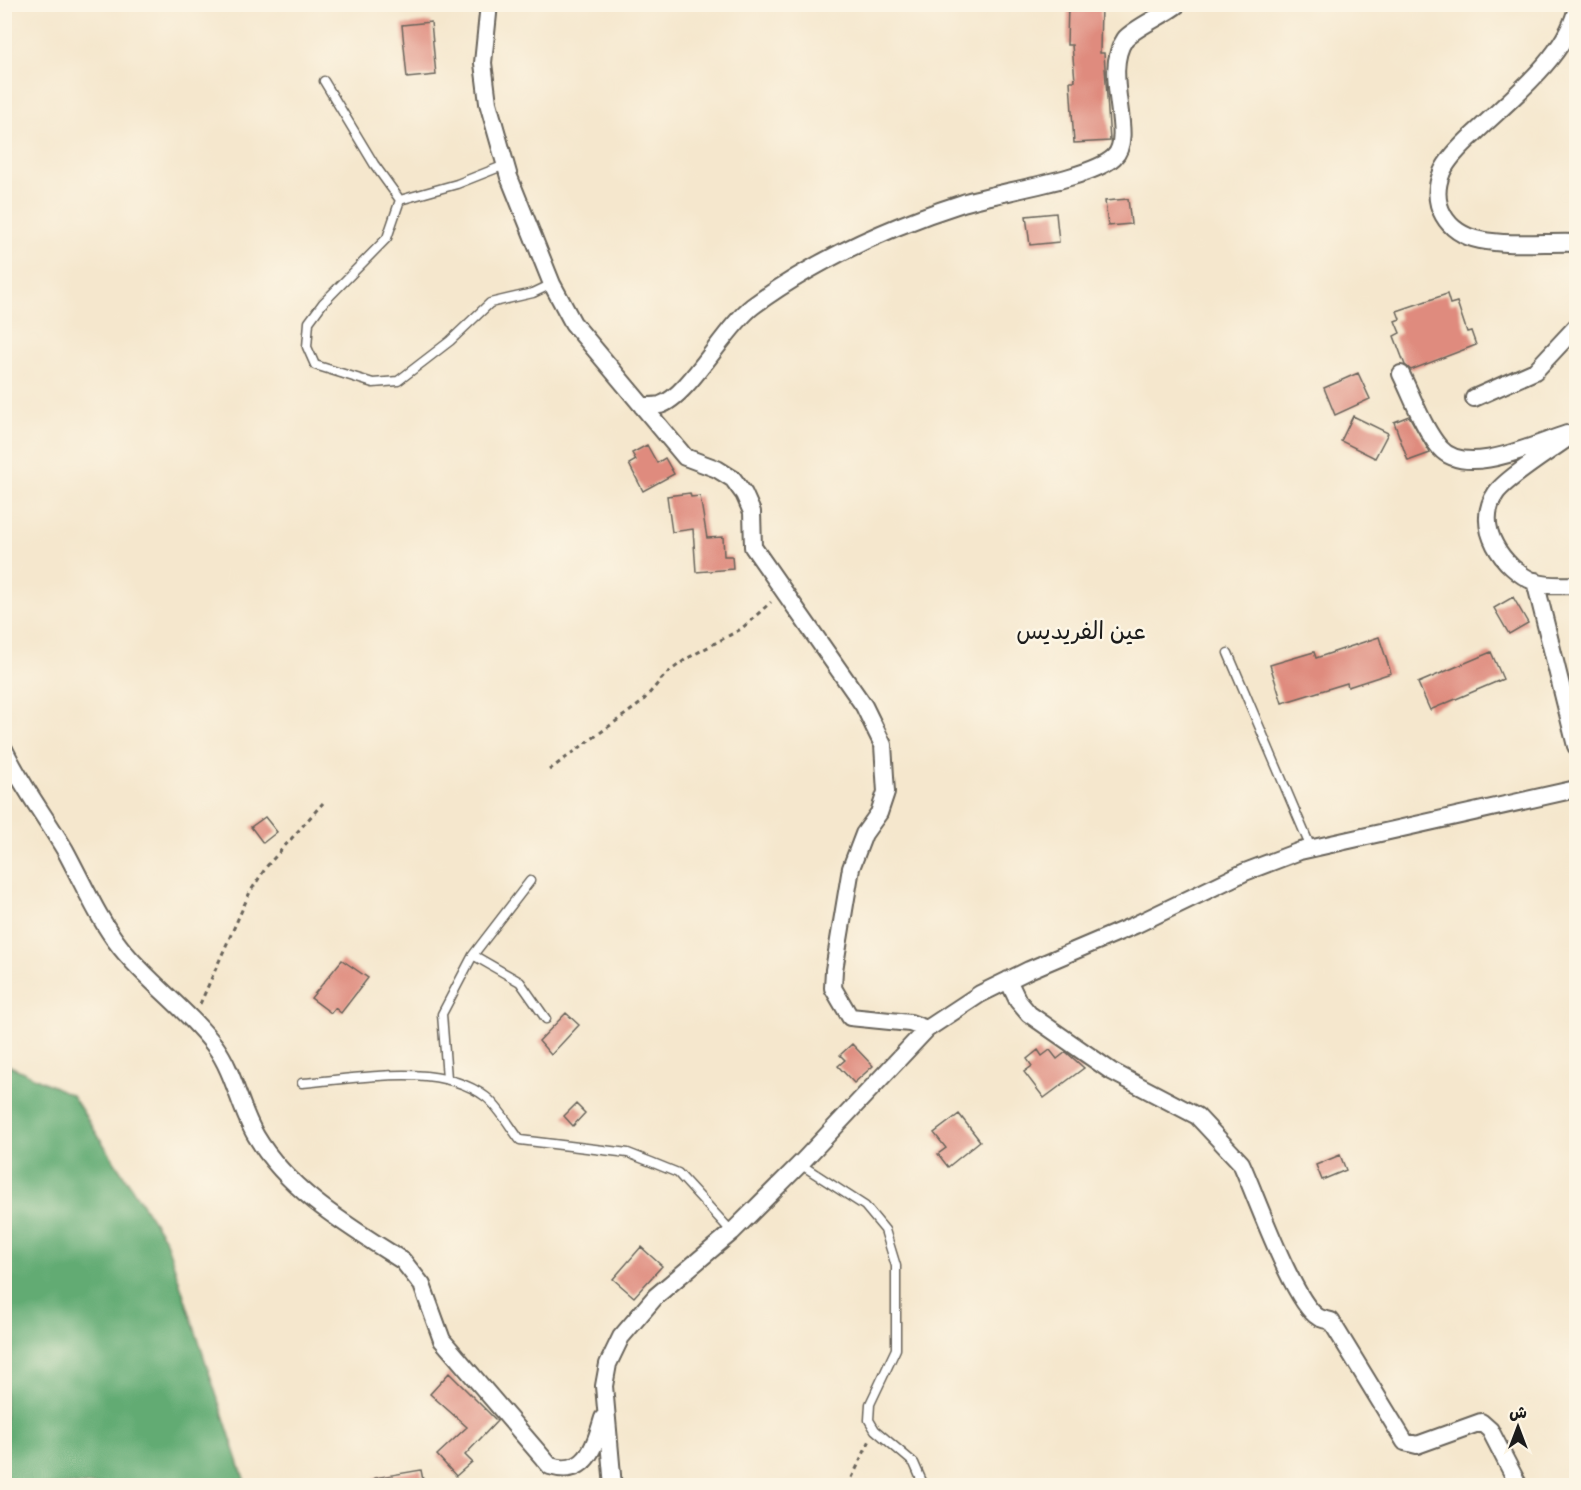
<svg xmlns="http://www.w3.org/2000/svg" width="1581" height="1490" font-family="Dekko,'Playpen Sans Arabic',sans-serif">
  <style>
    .forest { fill: #62ab73; stroke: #3f6448; stroke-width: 1.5 }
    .building { fill: #df8b7e }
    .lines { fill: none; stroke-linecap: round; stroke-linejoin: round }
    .service-casing { stroke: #68635a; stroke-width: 11 }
    .minor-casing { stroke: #68635a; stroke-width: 20 }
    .path { stroke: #68635a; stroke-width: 3; stroke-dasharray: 4.5 4.5; stroke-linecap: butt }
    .service { stroke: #fff; stroke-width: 8 }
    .minor { stroke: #fff; stroke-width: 16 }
    .labels { text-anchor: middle; stroke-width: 5; stroke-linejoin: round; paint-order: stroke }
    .quarter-label { font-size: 24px; fill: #1c1c1c; stroke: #fcf5e5 }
  </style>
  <rect width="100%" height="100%" fill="#fcf5e5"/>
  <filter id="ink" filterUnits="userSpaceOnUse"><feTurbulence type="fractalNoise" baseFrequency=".0167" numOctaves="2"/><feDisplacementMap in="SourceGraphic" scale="12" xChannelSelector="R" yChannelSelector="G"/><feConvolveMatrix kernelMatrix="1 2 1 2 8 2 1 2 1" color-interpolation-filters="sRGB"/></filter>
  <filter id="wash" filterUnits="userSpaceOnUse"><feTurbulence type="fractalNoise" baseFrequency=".008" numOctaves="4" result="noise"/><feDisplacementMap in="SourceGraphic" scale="24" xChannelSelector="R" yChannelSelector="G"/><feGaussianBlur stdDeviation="1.35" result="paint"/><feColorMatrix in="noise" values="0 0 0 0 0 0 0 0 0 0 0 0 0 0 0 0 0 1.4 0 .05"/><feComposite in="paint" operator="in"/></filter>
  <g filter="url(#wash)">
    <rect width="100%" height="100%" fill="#f5e7cd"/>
    <!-- forest -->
    <path class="forest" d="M4,1063L72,1095L166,1241L246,1485H5Z"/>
    <g id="blocks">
      <!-- building -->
      <path class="building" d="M1068,4H1101L1100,53H1104L1110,141L1074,143L1070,81H1075L1072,45H1067Z
        M431,22L436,75L407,78L402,25Z
        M1128,199L1131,224L1108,226L1105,201Z
        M1056,213L1059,242L1030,245L1026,216Z
        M1447,294L1450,304L1457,302L1467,332L1471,331L1476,345L1411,370L1405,365L1394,336L1400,333L1395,321L1400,319L1397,311Z
        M1358,373L1370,399L1335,415L1324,388Z
        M1353,416L1388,433L1375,458L1341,441Z
        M1409,416L1430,453L1408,461L1394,422Z
        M647,445L657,463L665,458L674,474L643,491L629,464L636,460L632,453Z
        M690,493L691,497L700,496L707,538L723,537L724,556H732L733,569L696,572L693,529L672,532L667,496Z
        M1513,597L1528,623L1509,634L1494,608Z
        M1379,637L1391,673L1348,687L1347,683L1282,703L1270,665L1314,652L1316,658Z
        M1491,652L1503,679L1430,710L1418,683Z
        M265,817L277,832L263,843L251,827Z
        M342,960L368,978L341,1013L335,1008L331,1013L311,998Z
        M566,1013L579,1025L551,1055L539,1041Z
        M852,1044L873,1066L854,1083L838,1066L845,1060L840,1055Z
        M1038,1050L1042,1056L1050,1050L1057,1059L1066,1052L1084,1068L1044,1098L1024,1072L1032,1066L1027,1059Z
        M576,1104L585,1113L573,1126L564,1116Z
        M959,1114L980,1141L948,1167L938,1154L946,1148L934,1133Z
        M1340,1155L1346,1170L1322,1180L1316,1165Z
        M641,1247L662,1266L634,1297L613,1279Z
        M449,1373L497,1421L465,1455L472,1462L456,1476L437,1455L467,1427L430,1394Z
        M421,1470L424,1485H375L374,1478Z"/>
    </g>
  </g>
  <g filter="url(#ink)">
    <use href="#blocks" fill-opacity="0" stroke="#68635a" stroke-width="1.5"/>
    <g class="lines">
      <defs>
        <path id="service" d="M324,81L374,164L400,200L457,184L505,165
          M400,200L387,238L323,303L309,322L307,347L315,365L373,383L398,381L450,341L490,303L533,293L552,284
          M1228,653L1311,848
          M473,955L530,881
          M447,1078L442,1014L473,955L520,982L546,1019
          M302,1083C357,1079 439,1061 486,1097C499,1107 510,1127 520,1140L628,1153L651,1162L678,1173L732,1232
          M800,1164L865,1206L885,1230L896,1266V1349L870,1404L869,1420L875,1430L914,1463L924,1486"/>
        <path id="minor" d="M489,4L483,63L488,103L509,177L552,284L573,323L685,457L717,469L733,479L744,494L752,512L753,547L864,706L883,745L886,792L879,813L864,834L851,868L834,970L833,988L850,1017L910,1023L927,1029
          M1576,11C1564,58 1509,100 1475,133C1464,143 1448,158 1442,172C1429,204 1446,233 1480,240C1510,246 1546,242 1576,243
          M1401,374C1413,398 1423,428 1440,448C1466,478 1535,444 1567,434
          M1474,398L1535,371L1576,327
          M642,406C648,406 655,406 660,405C688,397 725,327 753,306C816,260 888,227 963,203C997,192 1091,179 1114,157C1136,136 1101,73 1125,39C1134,28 1165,15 1178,4
          M1576,432C1558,446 1507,477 1496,493C1473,526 1503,569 1535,582C1548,587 1563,585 1576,585
          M1535,581L1576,746
          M4,749C21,785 45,816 65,850C83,883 98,919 121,948C150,984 188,1010 215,1046C235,1074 239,1107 256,1136C289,1192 350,1227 403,1261L422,1285L442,1340L550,1466C586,1477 594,1448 603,1418
          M1008,980L1018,1001L1029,1014L1111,1071L1197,1116L1241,1163C1255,1193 1293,1302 1318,1317C1321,1319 1327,1320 1331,1321L1405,1442L1417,1445L1481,1422L1490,1430L1519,1486
          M613,1486L604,1386L608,1364L621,1337L656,1296L732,1232L800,1164L927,1029L980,994L1029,970L1135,925L1245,872L1300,851L1576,789"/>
      </defs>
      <!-- service casing -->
      <use href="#service" class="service-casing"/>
      <!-- minor casing -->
      <use href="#minor" class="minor-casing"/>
      <!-- path -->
      <path class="path" d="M549,770L641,703L665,675L686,659L741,629L771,602
        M200,1004L250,892L267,866L323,803
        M848,1486L870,1440"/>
      <!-- service -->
      <use href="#service" class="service"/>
      <!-- minor -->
      <use href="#minor" class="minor"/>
    </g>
  </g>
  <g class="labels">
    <!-- quarter labels -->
    <g class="quarter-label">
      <text x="1081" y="639">عين الفريديس</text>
    </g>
  </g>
  <!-- margin -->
  <rect width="1581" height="1490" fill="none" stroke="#fcf5e5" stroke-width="24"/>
  <!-- north arrow -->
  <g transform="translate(1518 1427)" stroke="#fcf5e5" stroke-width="4.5" paint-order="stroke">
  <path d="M0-4.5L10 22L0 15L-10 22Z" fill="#1c1c1c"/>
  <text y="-9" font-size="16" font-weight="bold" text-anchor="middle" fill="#1c1c1c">ش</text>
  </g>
</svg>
